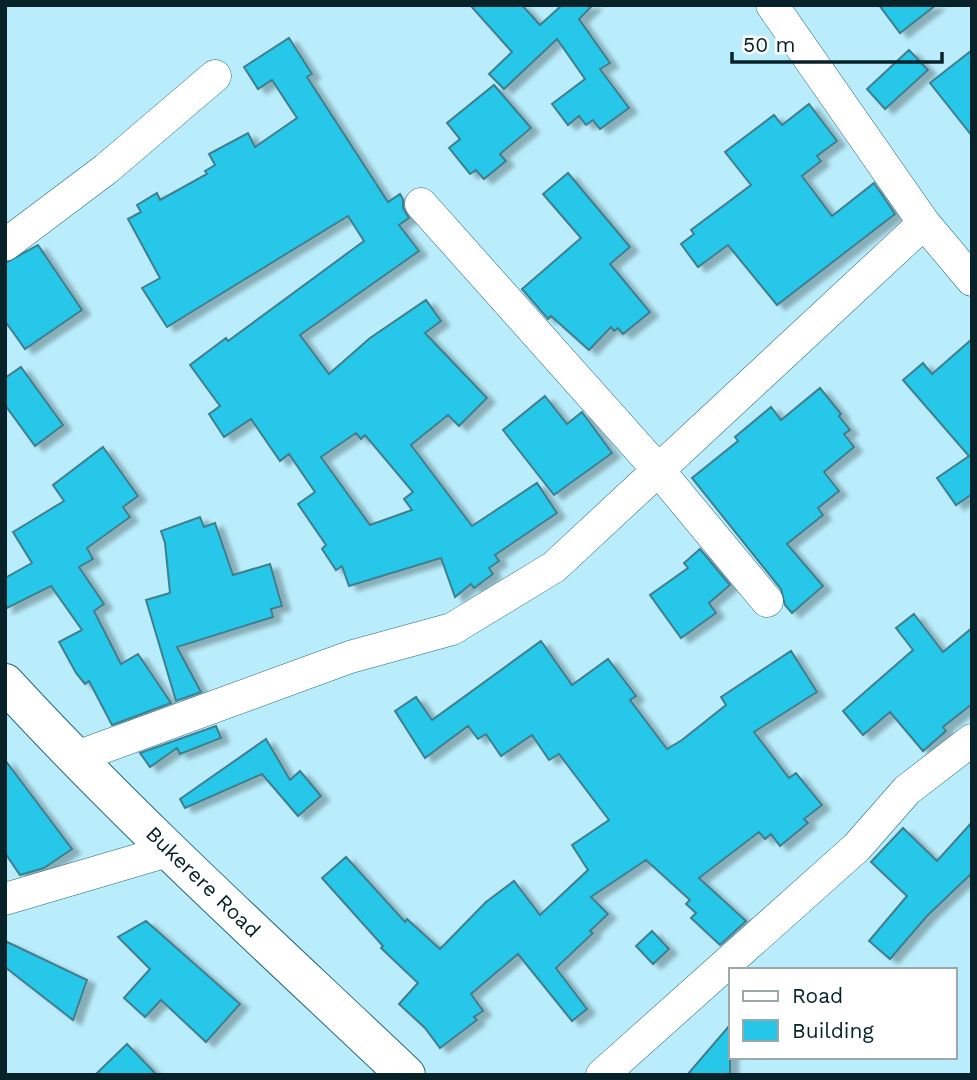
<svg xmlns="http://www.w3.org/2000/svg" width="977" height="1080" font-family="'Work Sans',sans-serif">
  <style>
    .building { fill: #25c7e9; stroke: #407e8e; stroke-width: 2; fill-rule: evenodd; filter: url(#shadow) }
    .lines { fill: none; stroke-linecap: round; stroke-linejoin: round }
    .minor-casing { stroke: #276777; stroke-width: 33 }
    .secondary-casing { stroke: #276777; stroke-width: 40 }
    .minor { stroke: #fff; stroke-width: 32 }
    .secondary { stroke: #fff; stroke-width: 38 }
    .labels { text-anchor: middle; stroke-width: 7; stroke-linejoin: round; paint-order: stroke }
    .street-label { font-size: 21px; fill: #072228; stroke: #fff }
  </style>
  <defs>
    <filter id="shadow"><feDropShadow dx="8" dy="4.5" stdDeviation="2" flood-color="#0004"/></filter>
  </defs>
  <rect width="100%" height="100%" fill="#baedfb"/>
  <!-- building -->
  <path class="building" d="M470,5H522L540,25L562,5H593L579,19L610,63L600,69L629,108L600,129L593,120L586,125L579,116L568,125L552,104L585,79L557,39L504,89L489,74L512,52Z
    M879,5H936L900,33Z
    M289,38L312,74L307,77L388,202L400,194L403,199V208L409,218L399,225L419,251L300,335L329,374L370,338L426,300L441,321L425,333L487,398L459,426L448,415L411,445L472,526L537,483L557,513L495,555L499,561L489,568L493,574L474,588L471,584L455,597L441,558L349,586L342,566L336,570L322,549L326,545L298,504L315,492L289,454L280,461L251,419L224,437L209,414L220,406L190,365L226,338L228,341L364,241L348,216L167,327L142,288L160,278L128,219L141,212L137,205L157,193L160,200L207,174L205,171L215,165L209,154L248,133L255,147L297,118L272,80L258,89L244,67ZM356,433L361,439L365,435L413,492L404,499L412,510L370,525L321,457Z
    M909,50L928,70L885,109L867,89Z
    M972,50V136L930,83Z
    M494,85L531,128L500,154L506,161L484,179L476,170L470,174L449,148L460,139L447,123Z
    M809,104L837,141L817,156L821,161L802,176L832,216L874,183L895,214L777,305L728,245L698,267L681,244L694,234L691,230L751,185L725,152L774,115L782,125Z
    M568,173L630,247L610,264L650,312L623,334L618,328L614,331L611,327L589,350L551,316L548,319L522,289L581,238L543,194Z
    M38,245L82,310L25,349L5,321V263Z
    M972,339V494L956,505L937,478L969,456L903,380L923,363L932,374Z
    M21,367L63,425L35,446L5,405V378Z
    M820,388L841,414L839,416L850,430L844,434L854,447L824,472L839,491L818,508L823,515L787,544L823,586L792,613L785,605L781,589L692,478L738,441L735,437L771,407L781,420Z
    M545,396L567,424L582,412L612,453L554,495L503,430Z
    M103,447L138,496L123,507L130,517L87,548L93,559L79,567L104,604L94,611L121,664L138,654L171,703L112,725L89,681L85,684L76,673L59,642L82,630L51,586L5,609V578L32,563L13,532L64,501L53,485Z
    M200,517L204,527L215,523L233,575L270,564L282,606L271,609L273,617L177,647L201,692L176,701L146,600L170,593L165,543L161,531Z
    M700,549L730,585L709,603L716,613L681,638L650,595L688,568L684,563Z
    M914,614L943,652L972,628V704L943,727L946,731L923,751L890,712L863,735L843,711L913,650L896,628Z
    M541,641L572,685L608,659L636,696L630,700L667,749L682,740L726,705L721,697L791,651L817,692L754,732L789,778L796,773L822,805L804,819L808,823L780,846L771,834L765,839L759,832L699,878L746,921L720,945L691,918L696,913L686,904L690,900L646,860L591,897L608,914L590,931L593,933L556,968L587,1009L572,1021L518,954L471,994L483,1011L474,1017L477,1020L440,1048L425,1028L399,1004L418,983L381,948L383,946L322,878L346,857L405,922L407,919L440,949L486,902L514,881L540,915L588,870L572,845L609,820L559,754L549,760L532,735L501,756L486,734L478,739L468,726L425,758L395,711L416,697L432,720Z
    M216,726L221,738L180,754L177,748L150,767L140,753Z
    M266,739L290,780L300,771L321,796L298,816L262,774L185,808L180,799Z
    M5,760L72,849L44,868L20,875L5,853Z
    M972,822V873L927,916L890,959L869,941L907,896L871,862L903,828L937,861Z
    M146,921L240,1004L206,1042L161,1000L145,1017L124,998L150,969L118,937Z
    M652,931L669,949L653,964L636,946Z
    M5,941L87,980L73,1020L5,967Z
    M730,1025V1075H687Z
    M127,1044L157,1075H95Z"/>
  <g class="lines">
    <defs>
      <path id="minor" d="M772,5L924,223
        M421,204L660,472L767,601
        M5,245L106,169L215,76
        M74,758L350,657L452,629L554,567L924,223L972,280
        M5,899L168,851
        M602,1075L857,847L907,790L972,740"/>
      <path id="secondary" d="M5,683C132,821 270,946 406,1075"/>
    </defs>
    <!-- minor casing -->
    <use href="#minor" class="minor-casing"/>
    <!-- secondary casing -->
    <use href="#secondary" class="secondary-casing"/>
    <!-- minor -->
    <use href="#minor" class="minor"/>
    <!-- secondary -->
    <use href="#secondary" class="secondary"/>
  </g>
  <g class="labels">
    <!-- street labels -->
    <g class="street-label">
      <text transform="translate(203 882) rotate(44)" y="7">Bukerere Road</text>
    </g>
  </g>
  <!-- border -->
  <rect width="977" height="1080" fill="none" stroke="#072228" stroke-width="14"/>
  <!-- legend -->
  <rect x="729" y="968" width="228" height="91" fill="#ffffff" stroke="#9ca7a9" stroke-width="2"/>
  <rect x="743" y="991" width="35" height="10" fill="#ffffff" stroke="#9ca7a9" stroke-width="2"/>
  <text x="792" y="1003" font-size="21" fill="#072228">Road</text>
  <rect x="743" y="1020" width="35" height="21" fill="#25c7e9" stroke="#9ca7a9" stroke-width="2"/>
  <text x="792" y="1038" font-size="21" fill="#072228">Building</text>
  <!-- scale -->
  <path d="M732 52v10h210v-10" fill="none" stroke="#072228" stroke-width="3.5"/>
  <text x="743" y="52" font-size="21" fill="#072228" stroke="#ffffff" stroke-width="5" paint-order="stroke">50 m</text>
</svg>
